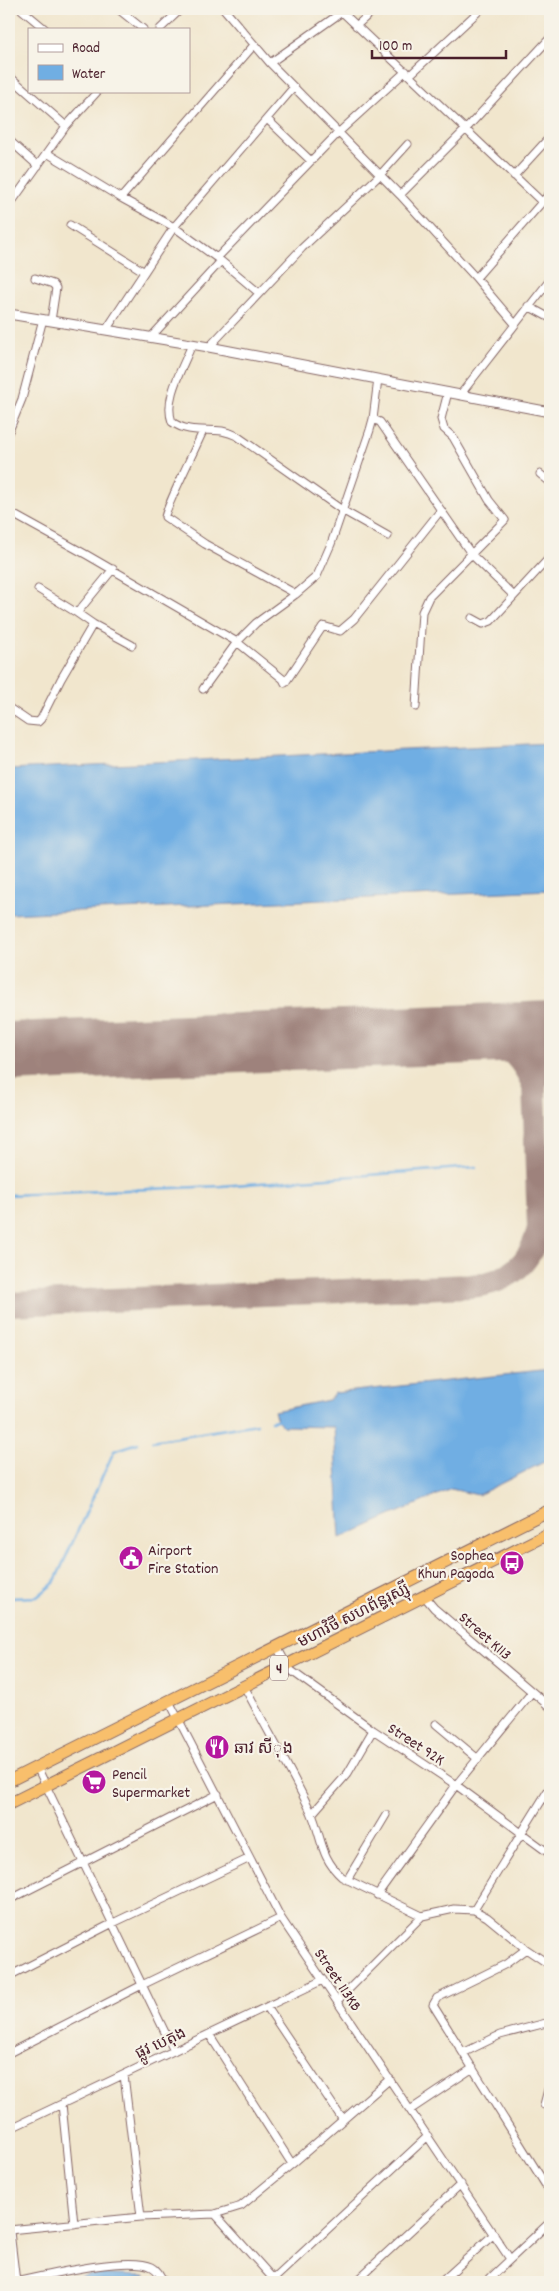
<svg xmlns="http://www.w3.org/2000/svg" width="559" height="2291" font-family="Dekko,'Noto Sans Khmer',sans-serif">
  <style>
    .water { fill: #70aee3; stroke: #5d6687 }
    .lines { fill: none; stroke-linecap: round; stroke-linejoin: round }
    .stream { stroke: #70aee3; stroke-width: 2.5 }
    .taxiway { stroke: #9e827c; stroke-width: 24 }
    .runway { stroke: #9e827c; stroke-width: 60 }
    .minor-casing { stroke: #846564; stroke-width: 9 }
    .tertiary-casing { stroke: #846564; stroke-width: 11 }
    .trunk-casing { stroke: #846564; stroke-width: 13 }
    .minor { stroke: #fff; stroke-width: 7 }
    .tertiary { stroke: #fff; stroke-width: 9 }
    .trunk { stroke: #f8bf6c; stroke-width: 11 }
    .labels { text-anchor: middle; stroke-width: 4.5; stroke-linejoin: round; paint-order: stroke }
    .shield { fill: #f7f3e8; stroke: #7e5f64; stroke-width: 1 }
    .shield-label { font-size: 15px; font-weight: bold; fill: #4a1f2b }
    .poi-label { font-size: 16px; fill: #4a1f2b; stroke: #f7f3e8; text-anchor: start }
    .street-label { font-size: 16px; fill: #4a1f2b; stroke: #f7f3e8 }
  </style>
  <rect width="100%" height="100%" fill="#f7f3e8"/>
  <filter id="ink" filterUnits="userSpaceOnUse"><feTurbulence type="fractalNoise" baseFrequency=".02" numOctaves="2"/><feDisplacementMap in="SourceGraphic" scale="10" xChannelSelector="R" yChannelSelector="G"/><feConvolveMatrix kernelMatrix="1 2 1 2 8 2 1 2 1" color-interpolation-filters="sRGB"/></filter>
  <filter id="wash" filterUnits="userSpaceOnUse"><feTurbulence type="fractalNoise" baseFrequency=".0096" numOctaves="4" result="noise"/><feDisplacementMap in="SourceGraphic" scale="20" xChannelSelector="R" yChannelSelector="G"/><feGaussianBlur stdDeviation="1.12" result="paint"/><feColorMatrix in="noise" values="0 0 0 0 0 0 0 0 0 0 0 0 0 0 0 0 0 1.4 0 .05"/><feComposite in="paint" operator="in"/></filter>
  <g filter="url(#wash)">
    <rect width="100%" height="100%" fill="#f1e6cd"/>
    <!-- water -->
    <path class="water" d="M550,743V890L9,914V769Z
      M550,1370V1459L478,1495L451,1489L340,1538L334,1427L283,1426L277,1420L274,1411L329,1400L335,1393Z
      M90,2274L145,2276L146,2282H63Z"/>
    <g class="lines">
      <!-- stream -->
      <path class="stream" d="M9,1195L221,1186L476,1167
        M271,1421L277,1420
        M152,1441L257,1424
        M9,1598L37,1597L54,1583L114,1451L138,1443"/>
      <!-- taxiway -->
      <path class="taxiway" d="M486,1034C511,1049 523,1059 534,1086
        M9,1304L471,1286C508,1283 531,1264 539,1228L534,1086L540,1069L550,1054"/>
      <!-- runway -->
      <path class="runway" d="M9,1052L550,1031"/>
    </g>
  </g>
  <g filter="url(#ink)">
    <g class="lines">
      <defs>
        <path id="minor" d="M21,9L45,29
          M118,9L143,29
          M224,9L270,63L400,195L476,278L515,324
          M339,9L542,202
          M356,26L375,9
          M160,29L181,9
          M270,63L342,12
          M410,75L481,9
          M9,76L66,126
          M267,119L311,161
          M9,140L38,166
          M47,153L121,198L174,227L221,261L259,293
          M514,176L546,141
          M400,195L466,129L550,38
          M121,198L254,45
          M9,206L66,126L98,91
          M70,225L143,271
          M217,258L338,133L406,71
          M35,278L53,284L56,288L51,321
          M476,278L550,193
          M528,306L550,318
          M106,330L174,227L294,87
          M151,337L221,261
          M192,344C184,366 163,398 172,422C187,433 205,429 222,431C227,432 233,434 237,436L342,510L388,536
          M209,347L302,248L380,175L408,144
          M460,395L550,280
          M373,419L380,422L472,555L514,596
          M9,431L22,399L43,319
          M203,431C198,443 164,512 165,517L205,544L296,594
          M540,474L550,482
          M9,512L87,555L237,642L283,679L285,683L323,626L340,631L354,619L441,510
          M38,589L77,613L113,569
          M472,618L483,624L491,621L550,557
          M93,624L132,645
          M203,689L237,642L256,623L296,594L317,576L331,544L370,430L373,419L378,379
          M416,707L422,612L429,597L505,520L489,500L453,437L444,429L441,419L448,392
          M9,708L28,721L38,722L41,719L61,679L93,624L77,613
          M545,1513L550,1524
          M424,1596L434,1608L550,1707
          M277,1647L289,1669L373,1730L456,1785L550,1854
          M244,1686C266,1728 291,1770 311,1812C322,1837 320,1858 342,1877L422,1916
          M169,1701L281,1918L510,2259
          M436,1724L478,1759
          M37,1767L174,2051
          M312,1814L348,1773L373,1730
          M347,1880L386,1815
          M377,1895L456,1785L532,1692
          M9,1900L218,1794
          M474,1910L550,1787
          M526,1949L506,1964L437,1998L433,2005L550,2192
          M9,1976L113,1923L250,1858
          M337,2001L422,1916L454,1909L474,1910L487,1917L526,1949L550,1965
          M267,2007L343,2120
          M209,2034L292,2164
          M9,2053L142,1985L281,1918
          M463,2053L500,2035L550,2022
          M124,2075L141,2217
          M62,2104L74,2224
          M544,2105L550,2082
          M410,2110L473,2068
          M9,2129L323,1980
          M215,2214L276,2282
          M9,2230L141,2217L215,2214L241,2206L292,2164L390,2079
          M273,2280L428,2136
          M15,2282C43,2276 128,2255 152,2267C158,2270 161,2276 163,2282
          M355,2282L461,2184
          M441,2282L494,2234
          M486,2282L550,2222"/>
        <path id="tertiary" d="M9,314L209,347L550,412
          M9,2232L15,2282"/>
        <path id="trunk" d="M9,1781L550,1510
          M9,1804L550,1533"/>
      </defs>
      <!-- minor casing -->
      <use href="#minor" class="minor-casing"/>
      <!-- tertiary casing -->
      <use href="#tertiary" class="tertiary-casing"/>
      <!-- trunk casing -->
      <use href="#trunk" class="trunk-casing"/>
      <!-- minor -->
      <use href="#minor" class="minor"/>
      <!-- tertiary -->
      <use href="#tertiary" class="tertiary"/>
      <!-- trunk -->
      <use href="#trunk" class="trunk"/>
    </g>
  </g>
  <!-- icons -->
  <defs>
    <symbol id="civic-disc" viewBox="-11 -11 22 22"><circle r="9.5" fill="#b5179e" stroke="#f7f3e8"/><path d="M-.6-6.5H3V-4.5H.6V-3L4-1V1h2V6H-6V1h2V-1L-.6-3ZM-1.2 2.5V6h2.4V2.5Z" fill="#fff"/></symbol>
    <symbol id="bus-disc" viewBox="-11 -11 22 22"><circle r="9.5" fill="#b5179e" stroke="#f7f3e8"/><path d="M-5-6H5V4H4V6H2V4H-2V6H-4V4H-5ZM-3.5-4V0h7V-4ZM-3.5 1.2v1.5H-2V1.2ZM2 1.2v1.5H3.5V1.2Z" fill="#fff"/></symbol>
    <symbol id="restaurant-disc" viewBox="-11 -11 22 22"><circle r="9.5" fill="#b5179e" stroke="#f7f3e8"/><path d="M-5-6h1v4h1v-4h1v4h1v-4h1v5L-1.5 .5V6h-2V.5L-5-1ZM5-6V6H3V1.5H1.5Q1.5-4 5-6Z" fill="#fff"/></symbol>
    <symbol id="supermarket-disc" viewBox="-11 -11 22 22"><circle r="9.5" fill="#b5179e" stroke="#f7f3e8"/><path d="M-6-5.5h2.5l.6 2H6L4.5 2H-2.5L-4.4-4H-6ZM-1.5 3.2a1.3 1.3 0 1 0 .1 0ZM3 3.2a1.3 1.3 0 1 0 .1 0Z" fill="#fff"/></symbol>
  </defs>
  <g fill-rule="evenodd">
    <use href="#civic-disc" x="117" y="1544" width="28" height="28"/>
    <use href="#bus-disc" x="498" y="1549" width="28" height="28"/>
    <use href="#restaurant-disc" x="203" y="1733" width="28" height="28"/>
    <use href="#supermarket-disc" x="80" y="1768" width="28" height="28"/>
  </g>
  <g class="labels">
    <!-- shield labels -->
    <rect class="shield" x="270" y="1655.5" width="18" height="25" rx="4"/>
    <g class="shield-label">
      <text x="279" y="1673">4</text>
    </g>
    <!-- poi labels -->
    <g class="poi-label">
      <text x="148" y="1555">Airport<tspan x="148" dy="18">Fire Station</tspan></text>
      <text x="494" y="1560" text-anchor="end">Sophea<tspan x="494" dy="18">Khun Pagoda</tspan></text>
      <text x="234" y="1753">ឆាវ សីុង</text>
      <text x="112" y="1779">Pencil<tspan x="112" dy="18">Supermarket</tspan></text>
    </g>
    <!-- street labels -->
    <g class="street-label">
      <text transform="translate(353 1614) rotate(-27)" y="6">មហាវិថី សហព័ន្ធរុស្ស៊ី</text>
      <text transform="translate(486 1635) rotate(41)" y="6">Street K113</text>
      <text transform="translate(417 1743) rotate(33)" y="6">Street 92K</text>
      <text transform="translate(339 1979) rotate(56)" y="6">Street 113KB</text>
      <text transform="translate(160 2042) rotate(-25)" y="6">ផ្លូវ បេតុង</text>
    </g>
  </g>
  <!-- margin -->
  <rect width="559" height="2291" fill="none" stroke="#f7f3e8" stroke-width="30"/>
  <!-- legend -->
  <rect x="28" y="28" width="162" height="65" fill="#f7f3e8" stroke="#b29e9c"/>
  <rect x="38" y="44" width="25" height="8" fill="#ffffff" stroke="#b29e9c"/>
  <text x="72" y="52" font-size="15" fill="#4a1f2b">Road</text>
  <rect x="38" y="65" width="25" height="15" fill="#70aee3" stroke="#b29e9c"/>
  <text x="72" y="78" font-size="15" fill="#4a1f2b">Water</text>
  <!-- scale -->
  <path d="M372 50v8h134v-8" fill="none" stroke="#4a1f2b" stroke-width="2.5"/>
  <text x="379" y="50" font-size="15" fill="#4a1f2b" stroke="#f7f3e8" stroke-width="4" paint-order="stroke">100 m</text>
</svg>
